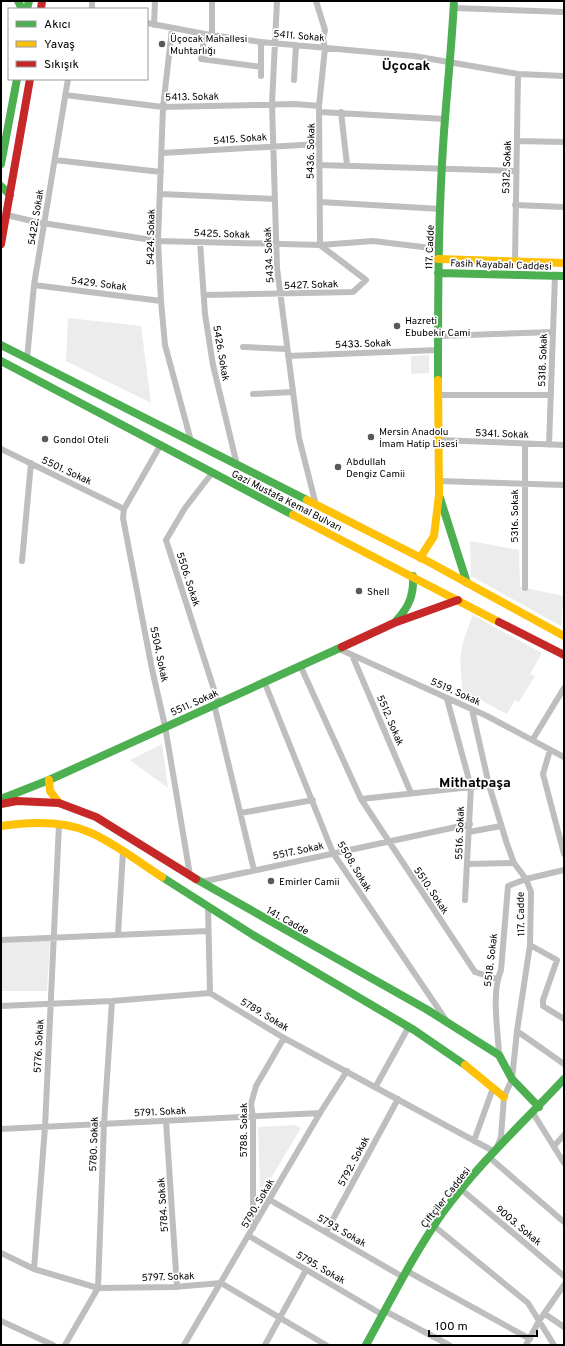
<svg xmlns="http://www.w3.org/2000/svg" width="565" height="1346" font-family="Overpass,sans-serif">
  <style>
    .green { fill: #ececec }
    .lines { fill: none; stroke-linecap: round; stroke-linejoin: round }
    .street { stroke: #bebebe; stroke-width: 6 }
    .fast { stroke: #4caf50; stroke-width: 8 }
    .slow { stroke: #ffc107; stroke-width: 8 }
    .jam { stroke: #c62828; stroke-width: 8 }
    .poi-dot { fill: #595959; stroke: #fff; stroke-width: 1.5 }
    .labels { text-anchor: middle; stroke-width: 3.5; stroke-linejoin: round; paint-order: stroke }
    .street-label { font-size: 10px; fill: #000; stroke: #fff }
    .poi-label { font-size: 10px; fill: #000; stroke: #fff; text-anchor: start }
    .district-label { font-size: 14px; font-weight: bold; fill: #000; stroke: #fff }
  </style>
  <rect width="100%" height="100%" fill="#fff"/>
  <!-- green -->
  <path class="green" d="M68,318L141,326L151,403L66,361Z
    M429,355V373L411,374V356Z
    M470,541L519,550L520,587L564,596L561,626L471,576Z
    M473,615L542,653L530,674L535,676L519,702L515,700L507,714L463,691C458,656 460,648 473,615Z
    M162,744L168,788L130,760Z
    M1,938L50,940L47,991H1Z
    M295,1125L301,1128L265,1188L260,1187L258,1127Z"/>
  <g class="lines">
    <!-- street -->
    <path class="street" d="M277,1L272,104L277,268L299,438L316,505
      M454,8L564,12
      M92,9V1
      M147,23L205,34L261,42L414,56L518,74L564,76
      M154,25L155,1
      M172,29L163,107L158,241L161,301L165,345L191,441
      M205,34L201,59L261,67
      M212,35V1
      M261,76V42
      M294,80L296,45
      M65,95L163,107L295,104L319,106
      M320,112L445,119
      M341,112L347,165
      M517,141L564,142
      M162,153L319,144
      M55,160L161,172
      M319,165L516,171
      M161,194L275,199
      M320,202L441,209
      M515,205L564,207
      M7,215L36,222L158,241L320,245L373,241L439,249
      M200,242L205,314L213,365L237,465
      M515,261L518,74
      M34,285L161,301
      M204,295L353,292L366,280L320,245L319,106L325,48L323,39L325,30L316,1
      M439,336L553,332
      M243,347L287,349
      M288,356L438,350
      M27,359L34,285L68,79
      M253,394L293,392
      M439,395H551
      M439,440L564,445
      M525,444V588
      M549,445L555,276
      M160,446L124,509L123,518L152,669L165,726L190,875
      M1,449L124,509
      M212,473L185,508L166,540L218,702
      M439,481L564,485
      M22,561L31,463
      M337,648L487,716L564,757
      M352,655L411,793
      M300,665L361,799L489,785
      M264,681L333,853L446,1020
      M447,699L471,787L465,900
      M214,704L254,870
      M533,739L564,688
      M550,750L543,774L564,854
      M361,799L475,972L497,979
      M241,813L313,800
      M469,832L501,826
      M468,864L514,863
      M201,882L470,824
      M208,906L210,993
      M118,934L123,852
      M1,940L208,931
      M530,945L557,960L543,1000V1006L564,1019
      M1,1006L112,1001L210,993L284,1038L495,1152L501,1137L504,1097L512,1079L517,1031L530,945L531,892L526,879L514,863L507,844L489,785L472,710
      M517,1031L564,1064
      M499,1055C498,1030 491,993 501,970L508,886L526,879L564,870
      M376,1086L408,1028
      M533,1113L564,1163
      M166,1121L177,1287
      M1,1129L320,1113
      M474,1141L493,1088
      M554,1146L564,1135
      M489,1157L564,1222
      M462,1190L564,1276
      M270,1200L403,1277
      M434,1226L528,1303L554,1345
      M253,1228V1117L251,1104L256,1086L284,1038
      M326,1232L398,1099
      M249,1236L383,1315
      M1,1253L34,1269L98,1288L174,1287L221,1283L326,1345
      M34,1269L45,1127L59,824
      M407,1271L530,1339
      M385,1311L449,1345
      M545,1314L564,1327
      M1,1321L53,1345
      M65,1345L98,1288L104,1124L112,1001
      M184,1345L320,1113L347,1071
      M265,1345L306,1270
      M526,1345L539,1321L564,1285"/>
    <!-- fast -->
    <path class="fast" d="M18,1L22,9
      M27,9L29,1
      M1,164L17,79
      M1,186L10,195
      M438,273L564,276
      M1,345L307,500
      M1,361L293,515
      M438,380C438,293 438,206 445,119C448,80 452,41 454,1
      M440,498L467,583
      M396,621C409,607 414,595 413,576
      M1,799L49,780L342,647
      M162,877L253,935L414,1030L465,1065
      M196,879L426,1009L499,1055L512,1079L539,1107
      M366,1345C391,1300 414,1253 444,1211C479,1163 524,1122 564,1079"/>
    <!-- slow -->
    <path class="slow" d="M438,259L564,263
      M307,500L429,562L564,636
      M293,515L499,622
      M420,558L434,536L439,495L438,380
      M49,780L50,791L59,803
      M1,826C29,822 62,820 89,832C113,842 139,862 162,877
      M465,1065L504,1097"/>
    <!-- jam -->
    <path class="jam" d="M41,9L42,1
      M1,244L30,79
      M499,622L564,655
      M342,647L394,623L458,600
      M1,804L17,801L59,803L96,817L196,879"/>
  </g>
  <!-- markers -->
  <g class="poi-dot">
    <circle cx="162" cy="44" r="4"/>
    <circle cx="397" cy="326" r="4"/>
    <circle cx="371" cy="437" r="4"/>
    <circle cx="45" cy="439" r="4"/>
    <circle cx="338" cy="467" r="4"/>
    <circle cx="359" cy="591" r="4"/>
    <circle cx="271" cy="881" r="4"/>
  </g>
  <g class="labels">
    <!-- street labels -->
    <g class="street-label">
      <text transform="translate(299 35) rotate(5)" y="4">5411. Sokak</text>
      <text transform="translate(192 96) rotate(-1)" y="4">5413. Sokak</text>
      <text transform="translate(240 138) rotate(-4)" y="4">5415. Sokak</text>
      <text transform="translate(310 151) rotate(-89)" y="4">5436. Sokak</text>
      <text transform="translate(506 167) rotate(-88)" y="4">5312. Sokak</text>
      <text transform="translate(35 217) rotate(-81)" y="4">5422. Sokak</text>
      <text transform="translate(222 233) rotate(2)" y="4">5425. Sokak</text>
      <text transform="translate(150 237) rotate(-89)" y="4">5424. Sokak</text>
      <text transform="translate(429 247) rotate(-88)" y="4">117. Cadde</text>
      <text transform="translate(268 255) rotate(-93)" y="4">5434. Sokak</text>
      <text transform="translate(501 264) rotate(2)" y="4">Fasih Kayabalı Caddesi</text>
      <text transform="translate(99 283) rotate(7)" y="4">5429. Sokak</text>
      <text transform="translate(311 284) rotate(-2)" y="4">5427. Sokak</text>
      <text transform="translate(363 343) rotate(-2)" y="4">5433. Sokak</text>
      <text transform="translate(222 353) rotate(80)" y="4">5426. Sokak</text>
      <text transform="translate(542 360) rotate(-88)" y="4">5318. Sokak</text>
      <text transform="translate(502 433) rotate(2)" y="4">5341. Sokak</text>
      <text transform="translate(67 470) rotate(25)" y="4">5501. Sokak</text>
      <text transform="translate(287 500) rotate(27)" y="4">Gazi Mustafa Kemal Bulvarı</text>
      <text transform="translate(514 516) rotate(-90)" y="4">5316. Sokak</text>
      <text transform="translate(189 579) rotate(72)" y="4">5506. Sokak</text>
      <text transform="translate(160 654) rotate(78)" y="4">5504. Sokak</text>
      <text transform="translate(456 691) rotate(24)" y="4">5519. Sokak</text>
      <text transform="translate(194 702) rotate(-24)" y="4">5511. Sokak</text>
      <text transform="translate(391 720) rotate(67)" y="4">5512. Sokak</text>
      <text transform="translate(459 833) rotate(-88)" y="4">5516. Sokak</text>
      <text transform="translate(298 850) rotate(-12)" y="4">5517. Sokak</text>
      <text transform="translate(355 866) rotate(59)" y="4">5508. Sokak</text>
      <text transform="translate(432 890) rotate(56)" y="4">5510. Sokak</text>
      <text transform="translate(520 914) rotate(-91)" y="4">117. Cadde</text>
      <text transform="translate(288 920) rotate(29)" y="4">141. Cadde</text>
      <text transform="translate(490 960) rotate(-83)" y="4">5518. Sokak</text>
      <text transform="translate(265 1014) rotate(31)" y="4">5789. Sokak</text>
      <text transform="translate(38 1046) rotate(-87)" y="4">5776. Sokak</text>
      <text transform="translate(160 1111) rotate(-3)" y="4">5791. Sokak</text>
      <text transform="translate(243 1130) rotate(-90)" y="4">5788. Sokak</text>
      <text transform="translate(93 1144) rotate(-88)" y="4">5780. Sokak</text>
      <text transform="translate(353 1161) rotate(-62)" y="4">5792. Sokak</text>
      <text transform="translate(445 1197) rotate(-52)" y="4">Çiftçiler Caddesi</text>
      <text transform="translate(257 1203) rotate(-60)" y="4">5790. Sokak</text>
      <text transform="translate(162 1205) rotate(-94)" y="4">5784. Sokak</text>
      <text transform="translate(519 1225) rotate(40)" y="4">9003. Sokak</text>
      <text transform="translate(342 1230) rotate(30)" y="4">5793. Sokak</text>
      <text transform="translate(321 1267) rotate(30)" y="4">5795. Sokak</text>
      <text transform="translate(168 1276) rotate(-2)" y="4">5797. Sokak</text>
    </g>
    <!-- poi labels -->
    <g class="poi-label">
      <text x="170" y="42">Üçocak Mahallesi<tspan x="170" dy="12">Muhtarlığı</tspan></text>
      <text x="405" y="324">Hazreti<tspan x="405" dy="12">Ebubekir Cami</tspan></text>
      <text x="379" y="435">Mersin Anadolu<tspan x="379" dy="12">İmam Hatip Lisesi</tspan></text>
      <text x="53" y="443">Gondol Oteli</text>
      <text x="346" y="465">Abdullah<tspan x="346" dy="12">Dengiz Camii</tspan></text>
      <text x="367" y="595">Shell</text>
      <text x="279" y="885">Emirler Camii</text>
    </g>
    <!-- district labels -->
    <g class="district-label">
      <text x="406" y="70">Üçocak</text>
      <text x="475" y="787">Mithatpaşa</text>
    </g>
  </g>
  <!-- border -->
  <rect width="565" height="1346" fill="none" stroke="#000000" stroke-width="4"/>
  <!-- legend -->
  <rect x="8" y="8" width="140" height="72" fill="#ffffff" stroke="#999999"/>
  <rect x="16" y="21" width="20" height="6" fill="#4caf50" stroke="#999999"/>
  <text x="44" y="28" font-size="12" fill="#000000">Akıcı</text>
  <rect x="16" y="41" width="20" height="6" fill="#ffc107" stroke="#999999"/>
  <text x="44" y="48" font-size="12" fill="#000000">Yavaş</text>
  <rect x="16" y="61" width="20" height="6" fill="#c62828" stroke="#999999"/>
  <text x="44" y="68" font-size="12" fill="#000000">Sıkışık</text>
  <!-- scale -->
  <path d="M429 1330v6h108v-6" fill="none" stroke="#000000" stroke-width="2"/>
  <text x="435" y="1330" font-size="12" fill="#000000" stroke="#ffffff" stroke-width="3" paint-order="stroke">100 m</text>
</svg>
